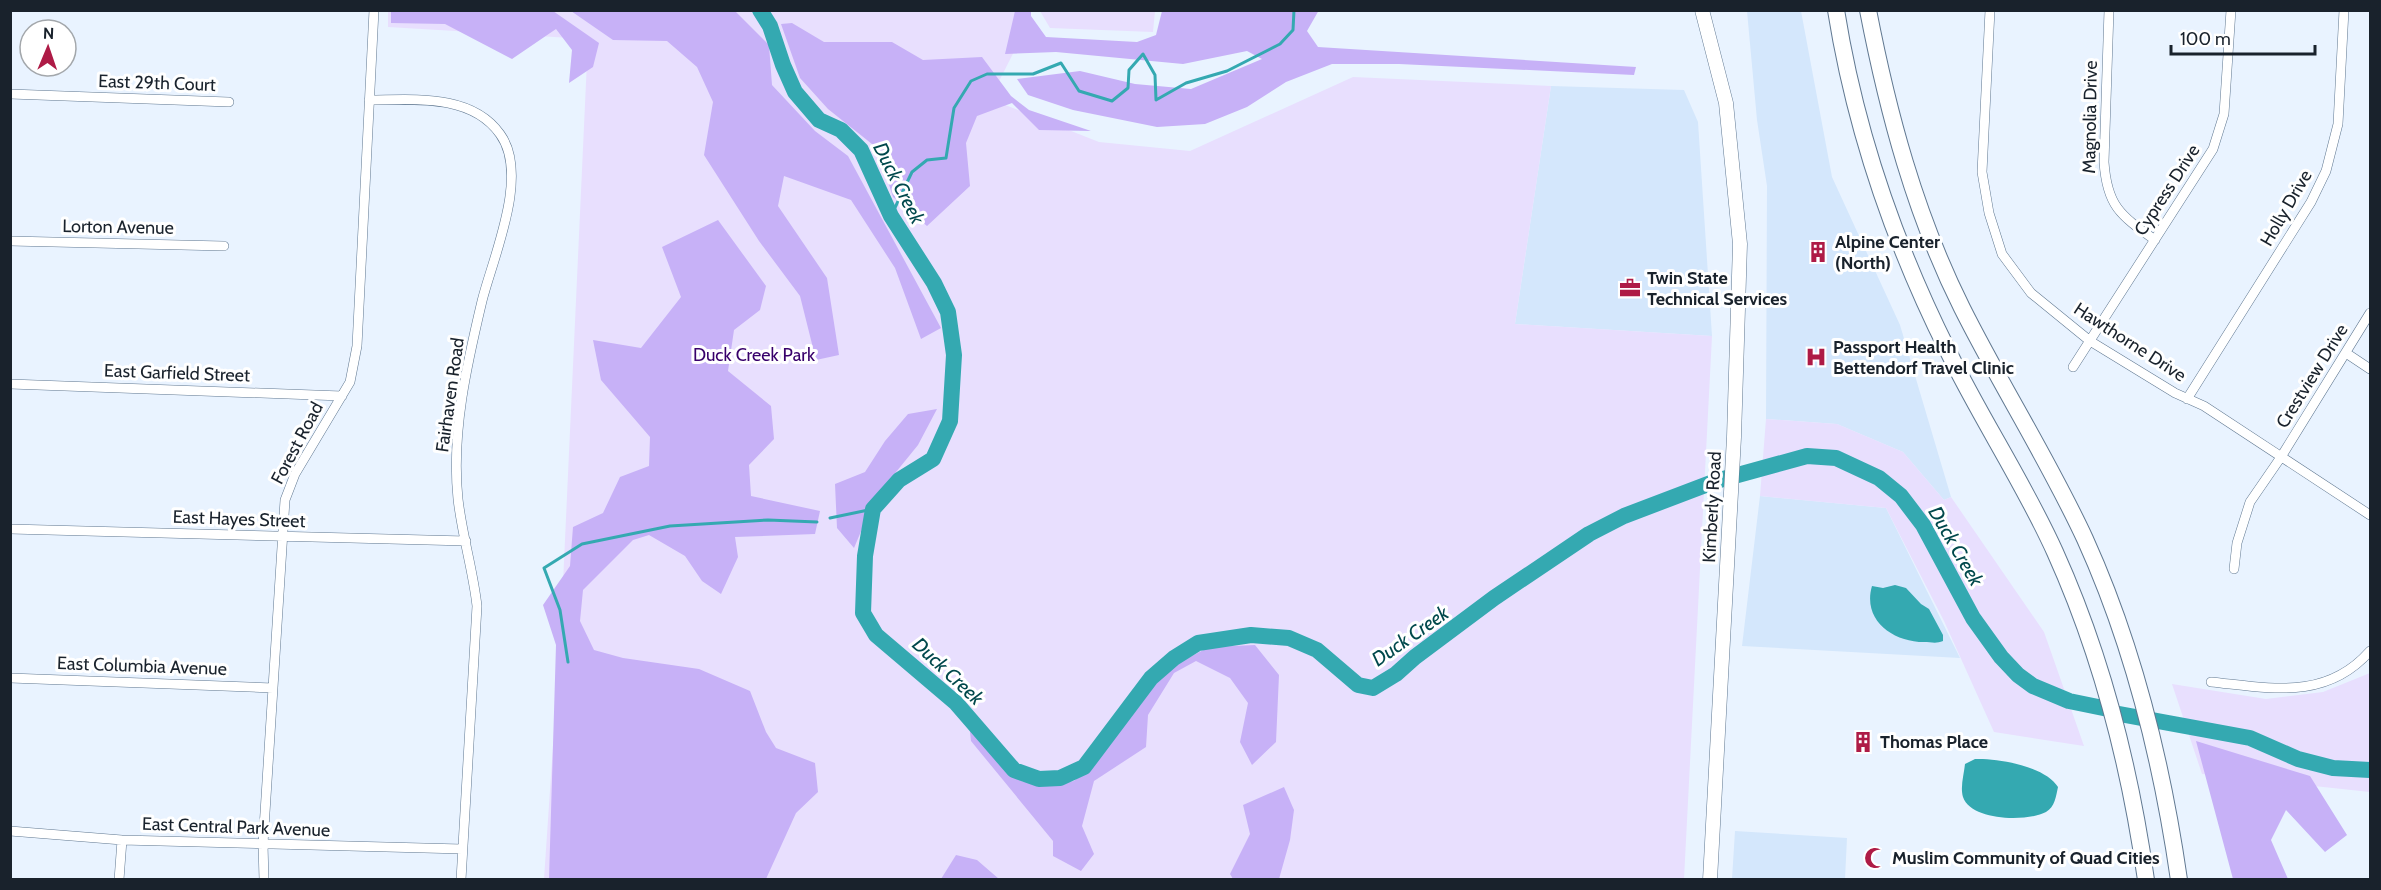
<svg xmlns="http://www.w3.org/2000/svg" width="2381" height="890" font-family="Cabin,sans-serif">
  <style>
    .built { fill: #d4e7fc }
    .green { fill: #e8dffe }
    .forest { fill: #c7b1f7 }
    .water { fill: #34a9b1 }
    .lines { fill: none; stroke-linecap: round; stroke-linejoin: round }
    .stream { stroke: #34a9b1; stroke-width: 3 }
    .river { stroke: #34a9b1; stroke-width: 16 }
    .minor-casing { stroke: #607891; stroke-width: 10 }
    .secondary-casing { stroke: #607891; stroke-width: 15 }
    .motorway-casing { stroke: #607891; stroke-width: 18 }
    .minor { stroke: #fff; stroke-width: 9 }
    .secondary { stroke: #fff; stroke-width: 14 }
    .motorway { stroke: #fff; stroke-width: 16 }
    .labels { text-anchor: middle; stroke-width: 6; stroke-linejoin: round; paint-order: stroke }
    .street-label { font-size: 18px; fill: #19222c; stroke: #fff }
    .poi-label { font-size: 18px; font-weight: bold; fill: #19222c; stroke: #fff; text-anchor: start }
    .park-label { font-size: 18px; fill: #38006b; stroke: #fff }
    .water-label { font-size: 20px; font-style: italic; fill: #00484c; stroke: #fff }
  </style>
  <rect width="100%" height="100%" fill="#e9f3ff"/>
  <!-- built -->
  <path class="built" d="M1747,11H1801L1832,177L1900,325L1951,497L1944,500L1903,452L1837,424L1766,419L1767,186L1757,120Z
    M1551,86L1684,90L1698,122L1712,336L1515,324Z
    M1760,496L1886,508L1960,658L1742,646Z
    M1735,831L1847,838L1845,879H1732Z"/>
  <!-- green -->
  <path class="green" d="M388,10L1026,11V28L990,99L1099,142L1190,151L1353,77L1551,86L1515,324L1712,336L1684,879H544L561,627L588,39L388,27Z
    M1040,11H1155L1153,32L1050,28Z
    M1766,419L1837,424L1903,452L1944,500L1951,497L2044,632L2084,746L1994,732L1944,621L1886,508L1760,496Z
    M2370,673V792L2202,774L2172,684L2266,699L2323,692Z"/>
  <!-- forest -->
  <path class="forest" d="M1319,10L1307,31L1318,47L1636,67L1634,75L1399,64H1332L1286,82L1247,107L1205,124L1157,127L1073,110L1028,95L1017,79L1080,71L1135,84L1191,89L1262,59L1247,51L1183,64L1056,52L1005,54L1015,11H1031V16L1046,37L1137,42L1156,35L1162,11Z
    M391,11H553L599,43L593,67L569,83L572,50L556,29L512,59L445,24L391,23Z
    M571,11H735L769,45L772,85L815,131L848,156L941,328L921,339L895,268L851,200L784,176L778,206L827,278L839,355L816,360L800,296L759,241L704,155L713,102L697,67L667,41L613,40Z
    M792,23L824,42H892L923,60L982,57L1011,96L1029,110L1091,131L1039,130L1012,103L977,116L966,143L970,186L927,226L893,197L877,148L828,109L800,78L781,24Z
    M718,220L766,286L760,310L734,330L728,371L771,406L774,439L749,465L751,496L820,511L815,534L735,537L738,557L721,594L702,581L685,556L649,535L633,540L583,590L580,621L594,650L623,658L699,669L750,691L766,732L776,748L815,763L818,792L796,813L766,879H549L556,645L543,605L570,566L573,527L603,513L620,477L649,466L650,437L601,380L593,340L641,348L681,297L662,247Z
    M937,409L918,445L875,498L854,548L837,528L835,484L865,472L885,441L908,414Z
    M1255,645L1279,675L1276,742L1252,765L1240,742L1248,703L1230,678L1196,661L1174,673L1148,715L1146,747L1094,781L1082,826L1094,854L1081,871L1053,856V841L971,741L969,723L1021,781L1045,786L1074,781L1101,756L1167,669L1209,647Z
    M2196,741L2310,776L2347,835L2325,852L2286,810L2271,840L2288,879H2233Z
    M1284,787L1294,810L1290,840L1279,879H1233L1230,874L1250,834L1243,805Z
    M956,855L977,860L999,879H941Z"/>
  <!-- water -->
  <path class="water" d="M1895,585L1906,588L1921,604L1929,609L1943,635V641C1936,644 1931,642 1924,642C1893,642 1862,620 1872,586L1883,588Z
    M1975,759C1997,758 2045,766 2058,787C2056,796 2055,807 2046,812C2027,822 1971,821 1963,797C1960,787 1964,774 1965,764Z"/>
  <g class="lines">
    <!-- stream -->
    <path class="stream" d="M891,216L912,172L927,160L946,158L954,108L971,81L987,74H1033L1061,63L1079,91L1112,101L1128,88L1129,70L1143,54L1155,75L1156,100L1186,83L1227,71L1280,44L1293,30L1294,10
      M830,518L873,509
      M568,662L560,610L544,568L582,544L670,526L768,520L817,522"/>
    <!-- river -->
    <path class="river" d="M760,10L770,26L783,65L795,92L819,120L841,130L861,150L891,216L934,283L948,312L954,355L950,421L933,459L899,480L873,509L865,556L863,613L876,635L956,703L1014,770L1039,779L1060,778L1084,767L1151,678L1174,658L1198,643L1251,635L1289,638L1317,650L1358,685L1373,688L1396,674L1415,657L1494,598L1589,534L1624,516L1716,481L1807,456L1836,458L1879,478L1901,496L1923,525L1973,618L2001,657L2018,675L2033,686L2069,701L2108,709L2114,713L2250,738L2298,759L2333,768L2370,770"/>
    <defs>
      <path id="minor" d="M1990,10L1982,172L1989,213L2002,254L2031,293L2090,341L2175,393L2204,406L2370,515
        M2109,10L2104,162C2107,206 2120,215 2155,240
        M10,94L229,102
        M369,100C412,100 471,93 500,134C530,175 493,257 482,301C467,364 451,433 458,499C462,535 473,570 477,606L461,880
        M10,241L224,246
        M2346,353L2370,369
        M2073,367L2213,149L2224,114L2231,10
        M10,384L342,396
        M2187,399L2311,202L2326,171L2338,124L2344,10
        M10,529L466,541
        M2234,569L2237,543L2250,502L2281,457L2370,313
        M10,678L273,688
        M2211,682C2270,688 2326,701 2370,651
        M10,831L122,840L462,849
        M119,880L122,840
        M264,880L263,844L285,500L295,474L350,382L357,346L374,10"/>
      <path id="secondary" d="M1702,10L1726,103L1740,244L1734,437L1710,880"/>
      <path id="motorway" d="M1836,10C1855,129 1894,243 1948,351C1981,419 2024,483 2055,552C2102,656 2130,767 2146,880
        M1868,10C1888,113 1915,214 1962,308C2001,386 2048,459 2085,539C2134,647 2162,762 2179,880"/>
    </defs>
    <!-- minor casing -->
    <use href="#minor" class="minor-casing"/>
    <!-- secondary casing -->
    <use href="#secondary" class="secondary-casing"/>
    <!-- motorway casing -->
    <use href="#motorway" class="motorway-casing"/>
    <!-- minor -->
    <use href="#minor" class="minor"/>
    <!-- secondary -->
    <use href="#secondary" class="secondary"/>
    <!-- motorway -->
    <use href="#motorway" class="motorway"/>
  </g>
  <!-- icons -->
  <defs>
    <symbol id="building-bare" viewBox="-9 -9 18 18"><path d="M-4-6H4V6H1V3H-1V6H-4ZM-2.5-4.3h1.7v1.8h-1.7ZM.8-4.3h1.7v1.8H.8ZM-2.5-1h1.7V.8h-1.7ZM.8-1h1.7V.8H.8Z" fill="#ae1b46" stroke="#fff" stroke-width="2.5" paint-order="stroke"/></symbol>
    <symbol id="office-bare" viewBox="-9 -9 18 18"><path d="M-6-3h4V-5.5h4V-3h4V5H-6ZM-1-4.5V-3h2v-1.5ZM-6 0V1H6V0Z" fill="#ae1b46" stroke="#fff" stroke-width="2.5" paint-order="stroke"/></symbol>
    <symbol id="hospital-bare" viewBox="-9 -9 18 18"><path d="M-5-5h3v3.5h4V-5h3V5h-3V1.5h-4V5h-3Z" fill="#ae1b46" stroke="#fff" stroke-width="2.5" paint-order="stroke"/></symbol>
    <symbol id="mosque-bare" viewBox="-9 -9 18 18"><path d="M3.5-4.9A6 6 0 1 0 3.5 4.9A5 5 0 1 1 3.5-4.9Z" fill="#ae1b46" stroke="#fff" stroke-width="2.5" paint-order="stroke"/></symbol>
  </defs>
  <g fill-rule="evenodd">
    <use href="#building-bare" x="1803" y="237" width="30" height="30"/>
    <use href="#office-bare" x="1615" y="273" width="30" height="30"/>
    <use href="#hospital-bare" x="1801" y="342" width="30" height="30"/>
    <use href="#building-bare" x="1848" y="727" width="30" height="30"/>
    <use href="#mosque-bare" x="1860" y="843" width="30" height="30"/>
  </g>
  <g class="labels">
    <!-- street labels -->
    <g class="street-label">
      <text transform="translate(157 83) rotate(2)" y="6">East 29th Court</text>
      <text transform="translate(2090 117) rotate(-89)" y="6">Magnolia Drive</text>
      <text transform="translate(2167 190) rotate(-57)" y="6">Cypress Drive</text>
      <text transform="translate(2286 208) rotate(-60)" y="6">Holly Drive</text>
      <text transform="translate(118 227) rotate(1)" y="6">Lorton Avenue</text>
      <text transform="translate(2130 342) rotate(33)" y="6">Hawthorne Drive</text>
      <text transform="translate(177 373) rotate(2)" y="6">East Garfield Street</text>
      <text transform="translate(2312 376) rotate(-58)" y="6">Crestview Drive</text>
      <text transform="translate(450 395) rotate(-82)" y="6">Fairhaven Road</text>
      <text transform="translate(297 443) rotate(-62)" y="6">Forest Road</text>
      <text transform="translate(1712 507) rotate(-87)" y="6">Kimberly Road</text>
      <text transform="translate(239 519) rotate(2)" y="6">East Hayes Street</text>
      <text transform="translate(142 666) rotate(2)" y="6">East Columbia Avenue</text>
      <text transform="translate(236 827) rotate(2)" y="6">East Central Park Avenue</text>
    </g>
    <!-- poi labels -->
    <g class="poi-label">
      <text x="1835" y="248">Alpine Center<tspan x="1835" dy="21">(North)</tspan></text>
      <text x="1647" y="284">Twin State<tspan x="1647" dy="21">Technical Services</tspan></text>
      <text x="1833" y="353">Passport Health<tspan x="1833" dy="21">Bettendorf Travel Clinic</tspan></text>
      <text x="1880" y="748">Thomas Place</text>
      <text x="1892" y="864">Muslim Community of Quad Cities</text>
    </g>
    <!-- park labels -->
    <g class="park-label">
      <text x="754" y="361">Duck Creek Park</text>
    </g>
    <!-- water labels -->
    <g class="water-label">
      <text transform="translate(899 183) rotate(63)" y="7">Duck Creek</text>
      <text transform="translate(1956 546) rotate(60)" y="7">Duck Creek</text>
      <text transform="translate(1410 636) rotate(-35)" y="7">Duck Creek</text>
      <text transform="translate(948 671) rotate(43)" y="7">Duck Creek</text>
    </g>
  </g>
  <!-- border -->
  <rect width="2381" height="890" fill="none" stroke="#19222c" stroke-width="24"/>
  <!-- north arrow -->
  <g transform="translate(48 48) rotate(2)"><circle r="28" fill="#ffffff" stroke="#a3a7ab" stroke-width="1.5"/>
  <path d="M0-4.5L10 22L0 15L-10 22Z" fill="#ae1b46"/>
  <text y="-9" font-size="16" font-weight="bold" text-anchor="middle" fill="#19222c">N</text>
  </g>
  <!-- scale -->
  <path d="M2171 45v9h144v-9" fill="none" stroke="#19222c" stroke-width="3"/>
  <text x="2180" y="45" font-size="18" fill="#19222c" stroke="#ffffff" stroke-width="4.5" paint-order="stroke">100 m</text>
</svg>
